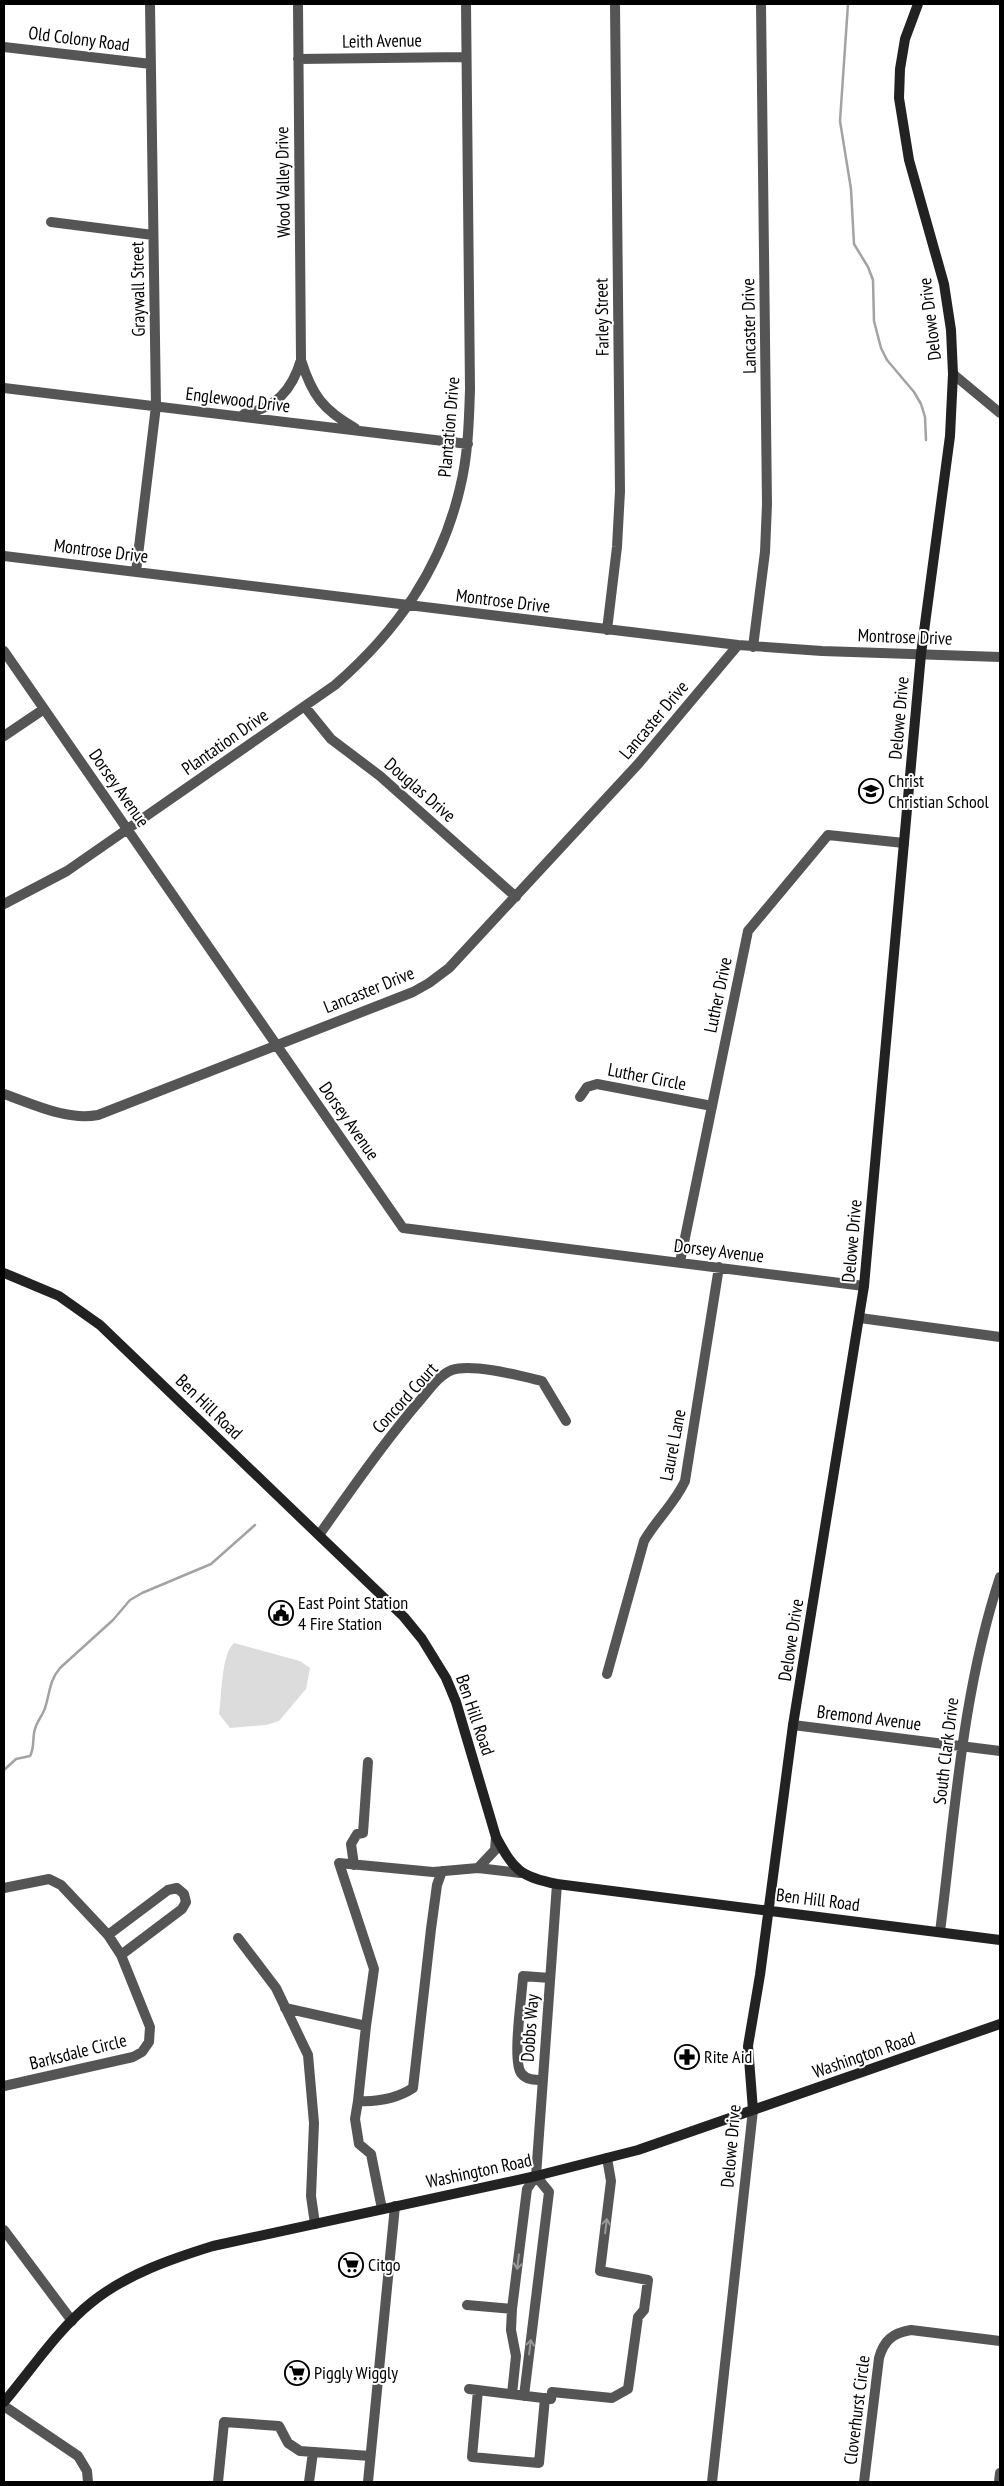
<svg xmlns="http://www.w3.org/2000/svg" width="1004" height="2486" font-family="'PT Sans Narrow',sans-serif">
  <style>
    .green { fill: #dcdcdc }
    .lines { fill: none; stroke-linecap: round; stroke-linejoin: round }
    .stream { stroke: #a3a3a3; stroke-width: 2.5 }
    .street { stroke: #555; stroke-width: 10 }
    .secondary { stroke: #222; stroke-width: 10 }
    .oneway { stroke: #999 }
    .labels { text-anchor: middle; stroke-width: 4; stroke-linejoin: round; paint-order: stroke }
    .street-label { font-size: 18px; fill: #000; stroke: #fff }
    .poi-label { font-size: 18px; fill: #000; stroke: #fff; text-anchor: start }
  </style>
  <rect width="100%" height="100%" fill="#fff"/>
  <!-- green -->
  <path class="green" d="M234,1643L300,1661L310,1668L306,1689L279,1721L266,1725L230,1728L219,1714C222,1696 221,1654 234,1643Z"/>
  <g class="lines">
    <!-- stream -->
    <path class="stream" d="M848,4L840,121L851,189L854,244L868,267L873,280L874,321L881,348L887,360L914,392L921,404L925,417L926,440
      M4,1770L16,1759L30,1756C35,1747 32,1738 35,1729C37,1721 43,1715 45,1708C50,1693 49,1681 60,1668L113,1620L130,1600L142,1593L211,1564L255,1525"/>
    <!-- street -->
    <path class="street" d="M298,4L301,360C312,395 323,410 355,428
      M4,47L151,64
      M298,59L466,57
      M51,222L153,235
      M953,374L1000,413
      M4,388L468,444
      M244,414C276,408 292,390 301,360
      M4,556L738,645L822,651L1000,657
      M136,572L156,406L150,4
      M607,630L617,547L620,491L615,4
      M753,647L765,552L767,504L761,4
      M4,651L403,1228L864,1286
      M305,707L331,739L380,776L516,897
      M4,736L44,709
      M4,904L67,871L335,685C397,631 441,569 460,488C468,456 469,422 470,389L466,4
      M4,1094C33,1104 67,1121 98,1115L413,992L429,983L449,968L639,763L738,645
      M580,1097L587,1087L597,1084L712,1106
      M680,1262L748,931L828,835L904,843
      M860,1318L1000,1337
      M319,1535C352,1489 384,1442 422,1398C430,1389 439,1375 452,1370C472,1363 521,1376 542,1381L566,1421
      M607,1674L644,1541C656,1520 675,1503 685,1481L719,1267
      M793,1725L1000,1751
      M496,1837L495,1850L478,1868L520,1873
      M354,1865L351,1844L357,1834L363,1833L368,1762
      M4,1888L49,1879L61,1885L108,1935L121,1955L150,2027L149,2042L142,2052L133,2057L4,2086
      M940,1932C955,1813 962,1692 1000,1577
      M108,1935L168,1890L177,1888L184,1894L186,1902L182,1909L121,1955
      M238,1938L276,1988L308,2055L314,2123L311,2196L315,2224
      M285,2008L366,2026L358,2101C378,2102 396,2099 413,2088L431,1929L437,1885L442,1871
      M366,2026L374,1969L339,1863L433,1872L478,1868
      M543,2080C535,2080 526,2080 521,2073C512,2060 522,1996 523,1976L550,1978
      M358,2101L355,2119L359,2144L371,2154L382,2209
      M4,2230L72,2321
      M467,2305L512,2309
      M469,2389L551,2399L552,2392L612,2398L628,2389L638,2317L644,2310L648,2280L600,2271L611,2181L607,2158
      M478,2390L472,2457L539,2463L545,2398
      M512,2394L516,2356L511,2330L512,2309L527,2189L536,2176L557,1884
      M524,2396L549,2192L536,2176
      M4,2406L78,2456L87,2471L88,2482
      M218,2482L224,2422L279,2426L288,2443L300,2451L370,2456
      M309,2482L313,2452
      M368,2482L395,2206
      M712,2482L753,2110
      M864,2482L879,2358C884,2340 893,2333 911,2330L1000,2341
      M999,2482L1000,2473"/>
    <!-- secondary -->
    <path class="secondary" d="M4,1273L59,1296L100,1325L404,1617L422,1639L446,1678L456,1702L496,1837C514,1870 520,1877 557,1884L1000,1940
      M753,2110L748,2046L760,1975L793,1725L864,1286L921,654L950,436L953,374L951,330L944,284L909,160L899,98L900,69L905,39L918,4
      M4,2402C32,2369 58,2329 92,2302C127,2274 171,2259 213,2246L536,2176L638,2150L1000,2024"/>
  </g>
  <!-- one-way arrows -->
  <defs><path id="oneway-shaft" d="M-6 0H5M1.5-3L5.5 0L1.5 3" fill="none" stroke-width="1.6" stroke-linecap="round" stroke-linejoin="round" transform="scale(1.25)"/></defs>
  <g class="oneway">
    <use href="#oneway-shaft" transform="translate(606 2226) rotate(-83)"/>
    <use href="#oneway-shaft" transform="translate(518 2262) rotate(97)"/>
    <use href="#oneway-shaft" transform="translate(530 2347) rotate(-83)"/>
  </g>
  <!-- icons -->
  <defs>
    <symbol id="school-ring" viewBox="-11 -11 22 22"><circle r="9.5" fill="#fff" stroke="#000" stroke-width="1.5"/><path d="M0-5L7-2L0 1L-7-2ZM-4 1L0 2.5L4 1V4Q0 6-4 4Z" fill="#000"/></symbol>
    <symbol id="civic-ring" viewBox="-11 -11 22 22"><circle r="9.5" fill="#fff" stroke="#000" stroke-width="1.5"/><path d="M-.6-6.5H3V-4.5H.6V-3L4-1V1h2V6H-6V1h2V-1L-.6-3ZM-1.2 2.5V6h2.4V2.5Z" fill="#000"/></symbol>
    <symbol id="pharmacy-ring" viewBox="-11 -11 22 22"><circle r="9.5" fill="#fff" stroke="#000" stroke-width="1.5"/><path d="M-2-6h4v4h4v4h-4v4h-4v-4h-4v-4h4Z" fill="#000"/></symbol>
    <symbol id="supermarket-ring" viewBox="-11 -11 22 22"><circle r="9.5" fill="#fff" stroke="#000" stroke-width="1.5"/><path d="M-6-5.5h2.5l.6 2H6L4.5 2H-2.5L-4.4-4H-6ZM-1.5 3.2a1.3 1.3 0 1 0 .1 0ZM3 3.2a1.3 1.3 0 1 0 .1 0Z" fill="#000"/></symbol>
  </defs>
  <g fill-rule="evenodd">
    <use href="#school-ring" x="857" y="777" width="28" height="28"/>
    <use href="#civic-ring" x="267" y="1599" width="28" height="28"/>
    <use href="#pharmacy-ring" x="673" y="2043" width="28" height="28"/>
    <use href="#supermarket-ring" x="337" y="2251" width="28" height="28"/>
    <use href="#supermarket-ring" x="283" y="2359" width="28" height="28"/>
  </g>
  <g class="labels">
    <!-- street labels -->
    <g class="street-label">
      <text transform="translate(79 39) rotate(7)" y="6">Old Colony Road</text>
      <text transform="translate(382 41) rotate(-1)" y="6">Leith Avenue</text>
      <text transform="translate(283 182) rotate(-91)" y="6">Wood Valley Drive</text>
      <text transform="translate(138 289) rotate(-91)" y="6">Graywall Street</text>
      <text transform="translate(602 317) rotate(-91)" y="6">Farley Street</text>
      <text transform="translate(930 319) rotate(-97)" y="6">Delowe Drive</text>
      <text transform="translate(749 326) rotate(-91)" y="6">Lancaster Drive</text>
      <text transform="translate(238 400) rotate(7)" y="6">Englewood Drive</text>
      <text transform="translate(449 427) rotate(-85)" y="6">Plantation Drive</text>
      <text transform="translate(101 551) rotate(7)" y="6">Montrose Drive</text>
      <text transform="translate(503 601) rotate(7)" y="6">Montrose Drive</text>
      <text transform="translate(905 637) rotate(2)" y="6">Montrose Drive</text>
      <text transform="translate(899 718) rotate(-85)" y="6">Delowe Drive</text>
      <text transform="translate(654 720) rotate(-50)" y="6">Lancaster Drive</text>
      <text transform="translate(225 742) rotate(-35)" y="6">Plantation Drive</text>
      <text transform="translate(119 788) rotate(55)" y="6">Dorsey Avenue</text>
      <text transform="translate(420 790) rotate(41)" y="6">Douglas Drive</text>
      <text transform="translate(369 990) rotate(-22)" y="6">Lancaster Drive</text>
      <text transform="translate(718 995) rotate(-78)" y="6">Luther Drive</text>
      <text transform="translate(647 1077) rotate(11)" y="6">Luther Circle</text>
      <text transform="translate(349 1121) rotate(55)" y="6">Dorsey Avenue</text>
      <text transform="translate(852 1241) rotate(-85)" y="6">Delowe Drive</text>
      <text transform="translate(719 1251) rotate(7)" y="6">Dorsey Avenue</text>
      <text transform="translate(405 1398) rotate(-48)" y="6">Concord Court</text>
      <text transform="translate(209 1407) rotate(44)" y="6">Ben Hill Road</text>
      <text transform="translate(673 1445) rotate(-79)" y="6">Laurel Lane</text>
      <text transform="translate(791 1640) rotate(-81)" y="6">Delowe Drive</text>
      <text transform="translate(475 1715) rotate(71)" y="6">Ben Hill Road</text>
      <text transform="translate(869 1718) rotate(7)" y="6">Bremond Avenue</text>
      <text transform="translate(946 1751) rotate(-83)" y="6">South Clark Drive</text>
      <text transform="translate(818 1900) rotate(7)" y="6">Ben Hill Road</text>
      <text transform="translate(530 2028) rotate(-86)" y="6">Dobbs Way</text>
      <text transform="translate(78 2052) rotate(-14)" y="6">Barksdale Circle</text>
      <text transform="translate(864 2055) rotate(-19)" y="6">Washington Road</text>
      <text transform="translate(731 2146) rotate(-85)" y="6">Delowe Drive</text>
      <text transform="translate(479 2171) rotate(-12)" y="6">Washington Road</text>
      <text transform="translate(857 2410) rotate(-83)" y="6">Cloverhurst Circle</text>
    </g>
    <!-- poi labels -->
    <g class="poi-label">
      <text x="888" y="787">Christ<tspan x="888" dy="21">Christian School</tspan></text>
      <text x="298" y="1609">East Point Station<tspan x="298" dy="21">4 Fire Station</tspan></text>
      <text x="704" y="2063">Rite Aid</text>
      <text x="368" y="2271">Citgo</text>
      <text x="314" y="2379">Piggly Wiggly</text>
    </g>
  </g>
  <!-- border -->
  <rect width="1004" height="2486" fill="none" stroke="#000000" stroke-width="10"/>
</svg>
